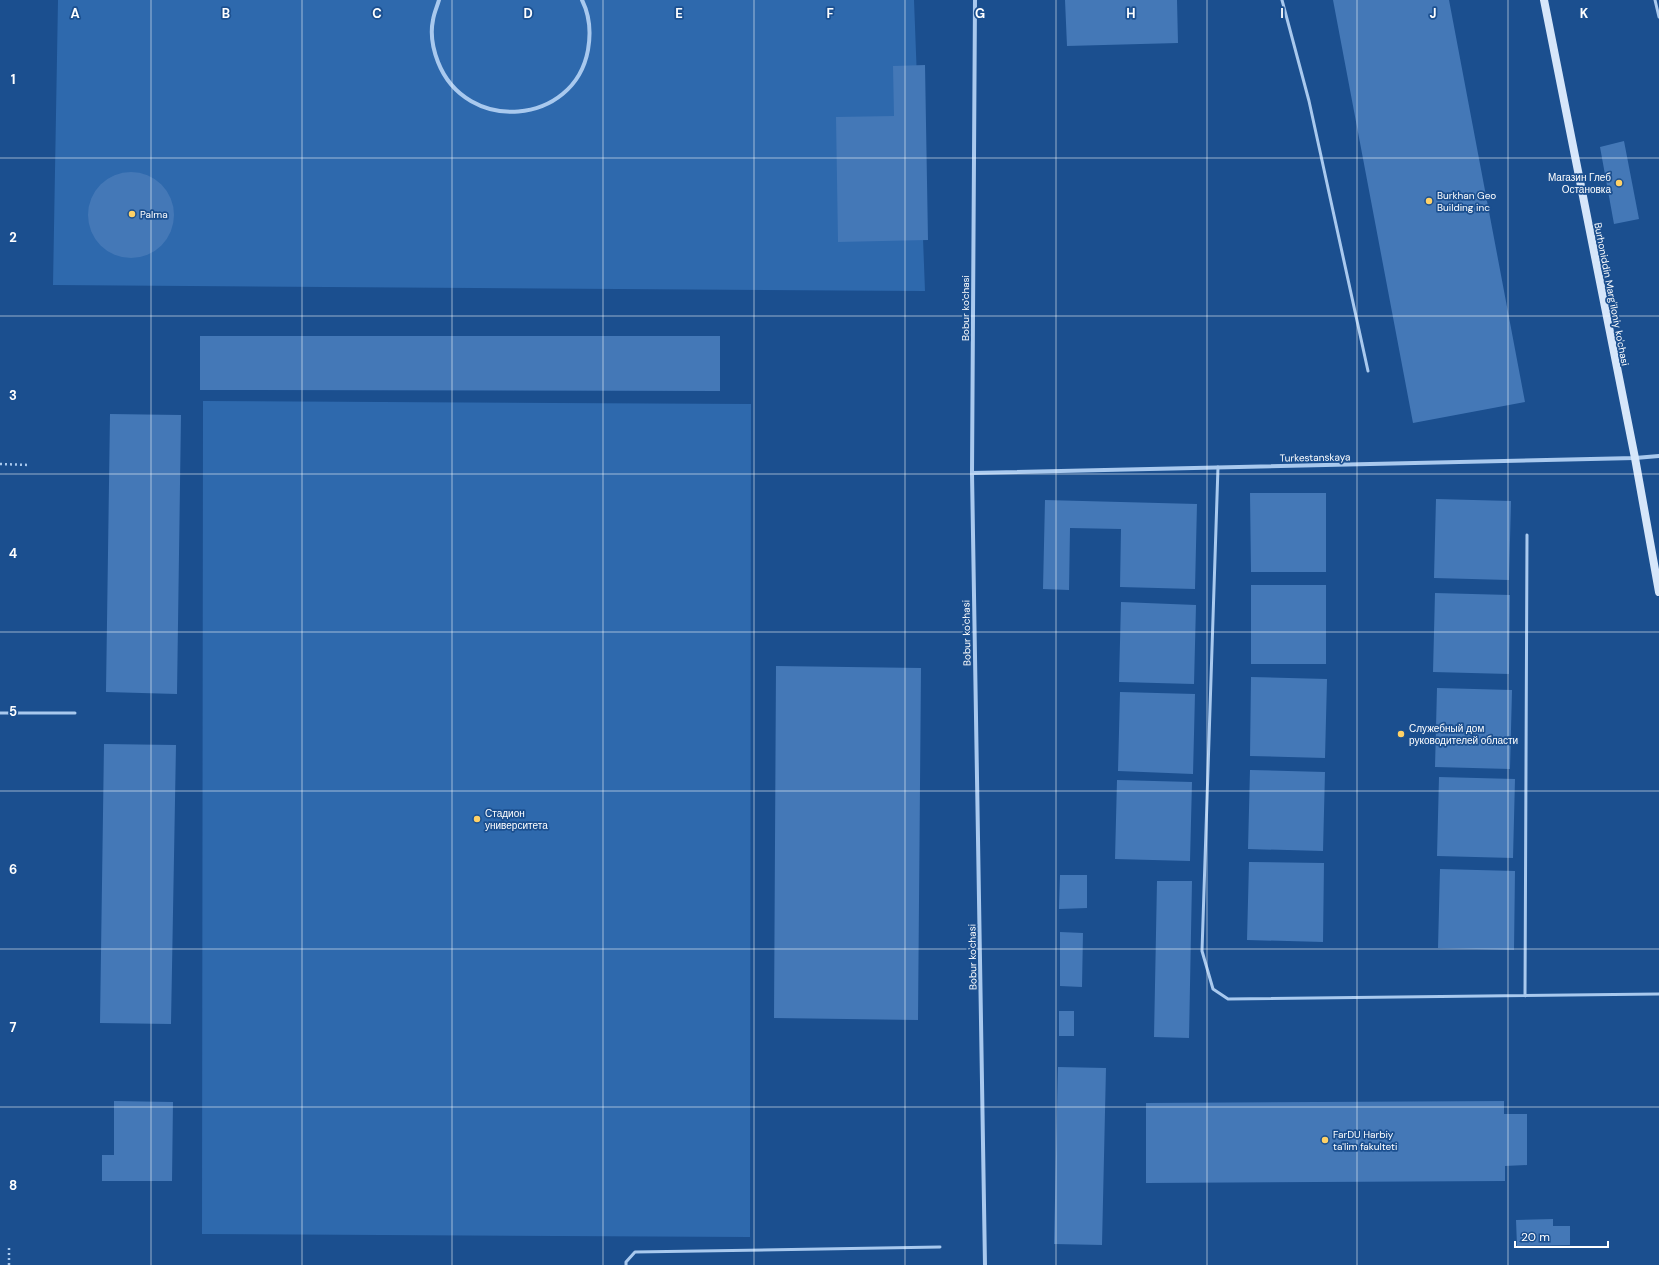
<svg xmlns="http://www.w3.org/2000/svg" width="1659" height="1265" font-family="'DM Sans',sans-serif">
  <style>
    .green { fill: #2e69ad }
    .building { fill: #4478b7 }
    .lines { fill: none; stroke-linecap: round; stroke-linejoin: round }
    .path { stroke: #a9c9ee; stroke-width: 2.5; stroke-dasharray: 2 3; stroke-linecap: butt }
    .lane { stroke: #a9c9ee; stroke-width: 3 }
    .street { stroke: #a9c9ee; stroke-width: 4 }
    .secondary { stroke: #d6e6fa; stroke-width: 8 }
    .grid { fill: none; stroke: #fff; stroke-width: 1; stroke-opacity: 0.55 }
    .poi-dot { fill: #ffd166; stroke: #1b4f8f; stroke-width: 1.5 }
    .labels { text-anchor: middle; stroke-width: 3.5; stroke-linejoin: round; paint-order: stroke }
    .poi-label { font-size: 10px; fill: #fff; stroke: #1b4f8f; text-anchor: start }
    .street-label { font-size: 10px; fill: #fff; stroke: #1b4f8f }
    .grid-label { font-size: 13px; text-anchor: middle; font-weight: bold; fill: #fff; stroke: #1b4f8f; stroke-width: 3.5; stroke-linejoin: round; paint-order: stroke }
  </style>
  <rect width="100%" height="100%" fill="#1b4f8f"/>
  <!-- green -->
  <path class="green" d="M58,0H914L925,291L53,285Z
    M203,401L751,404L750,1237L202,1234Z"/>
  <!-- building -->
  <path class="building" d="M1065,0H1177L1178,43L1067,46Z
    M1333,0H1449L1525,402L1413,423Z
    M925,65L928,240L838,242L836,117L894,116L893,66Z
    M1624,141L1639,219L1614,224L1600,147Z
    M88 215a43 43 0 1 1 86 0a43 43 0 1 1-86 0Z
    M200,336H720V391L200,390Z
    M110,414L181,415L177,694L106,692Z
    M1250,493H1326V572H1251Z
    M1436,499L1511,501L1509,580L1434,578Z
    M1045,500L1197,504L1195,589L1120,587L1121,529L1070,528L1069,590L1043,589Z
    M1251,585H1326V664H1251Z
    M1435,593L1510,595L1509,674L1433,672Z
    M1121,602L1196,605L1194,684L1119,682Z
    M776,666L921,668L918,1020L774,1018Z
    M1251,677L1327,679L1325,758L1250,756Z
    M1437,688L1512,690L1510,769L1435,767Z
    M1120,692L1195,694L1193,774L1118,771Z
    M104,744L176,745L171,1024L100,1023Z
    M1250,770L1325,772L1323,851L1248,849Z
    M1439,777L1515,779L1513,858L1437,856Z
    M1117,780L1192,782L1190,861L1115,859Z
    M1249,862L1324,863L1323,942L1247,940Z
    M1440,869L1515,871L1514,950L1438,948Z
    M1060,875H1087V908L1059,909Z
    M1157,881H1192L1189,1038L1154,1037Z
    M1060,932L1083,933L1082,987L1060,986Z
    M1059,1011H1074V1036H1059Z
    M1058,1067L1106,1068L1102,1245L1054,1244Z
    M114,1101L173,1102L172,1181H102V1155H114Z
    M1504,1101V1114H1527V1165L1505,1166V1181L1146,1183V1103Z
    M1553,1219V1226H1570V1245L1517,1246L1516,1220Z"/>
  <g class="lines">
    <!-- path -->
    <path class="path" d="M0,464L30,465
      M9,1265V1247"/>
    <!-- lane -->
    <path class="lane" d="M1282,0L1309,101L1368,371
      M1655,0L1659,17
      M1218,467L1202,951L1213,989L1228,999L1659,994
      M0,713H75
      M1525,996L1527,535
      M626,1265V1262L635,1252L940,1247"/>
    <!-- street -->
    <path class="street" d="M439,0C437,7 434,13 433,20C430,34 433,49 438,62C466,134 574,126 588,50C591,33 590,16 582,0
      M975,0L972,473L985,1265
      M972,473L1635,458L1659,456"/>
    <!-- secondary -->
    <path class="secondary" d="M1544,0L1635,458L1659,592"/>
  </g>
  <!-- grid -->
  <path class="grid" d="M151,0V1265M302,0V1265M452,0V1265M603,0V1265M754,0V1265M905,0V1265M1056,0V1265M1207,0V1265M1357,0V1265M1508,0V1265M0,158H1659M0,316H1659M0,474H1659M0,632H1659M0,791H1659M0,949H1659M0,1107H1659"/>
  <!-- markers -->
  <g class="poi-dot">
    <circle cx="1619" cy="183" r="4"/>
    <circle cx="1429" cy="201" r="4"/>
    <circle cx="132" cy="214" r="4"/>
    <circle cx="1401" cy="734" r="4"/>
    <circle cx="477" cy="819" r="4"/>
    <circle cx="1325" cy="1140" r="4"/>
  </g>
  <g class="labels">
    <!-- poi labels -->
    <g class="poi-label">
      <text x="1611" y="181" text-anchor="end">Магазин Глеб<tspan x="1611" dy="12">Остановка</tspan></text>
      <text x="1437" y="199">Burkhan Geo<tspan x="1437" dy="12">Building inc</tspan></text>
      <text x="140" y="218">Palma</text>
      <text x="1409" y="732">Служебный дом<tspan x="1409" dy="12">руководителей области</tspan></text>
      <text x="485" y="817">Стадион<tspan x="485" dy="12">университета</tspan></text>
      <text x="1333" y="1138">FarDU Harbiy<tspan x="1333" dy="12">ta'lim fakulteti</tspan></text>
    </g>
    <!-- street labels -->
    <g class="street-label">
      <text transform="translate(1612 294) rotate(79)" y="4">Burhoniddin Marg'iloniy ko'chasi</text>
      <text transform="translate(965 308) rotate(-90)" y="4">Bobur ko'chasi</text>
      <text transform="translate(1315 457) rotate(-1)" y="4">Turkestanskaya</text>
      <text transform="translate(966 633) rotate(-91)" y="4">Bobur ko'chasi</text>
      <text transform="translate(972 957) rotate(-91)" y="4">Bobur ko'chasi</text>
    </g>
  </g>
  <g class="grid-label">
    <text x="75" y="18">A</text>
    <text x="226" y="18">B</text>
    <text x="377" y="18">C</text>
    <text x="528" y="18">D</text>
    <text x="679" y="18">E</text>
    <text x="830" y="18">F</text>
    <text x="980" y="18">G</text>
    <text x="1131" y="18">H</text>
    <text x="1282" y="18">I</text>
    <text x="1433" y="18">J</text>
    <text x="1584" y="18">K</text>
    <text x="13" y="84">1</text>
    <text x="13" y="242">2</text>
    <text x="13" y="400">3</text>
    <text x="13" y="558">4</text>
    <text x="13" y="716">5</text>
    <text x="13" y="874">6</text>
    <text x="13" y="1032">7</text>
    <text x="13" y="1190">8</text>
  </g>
  <!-- scale -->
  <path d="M1515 1241v6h93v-6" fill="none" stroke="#ffffff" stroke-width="2"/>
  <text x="1521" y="1241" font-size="12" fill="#ffffff" stroke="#1b4f8f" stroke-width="3" paint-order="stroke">20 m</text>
</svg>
